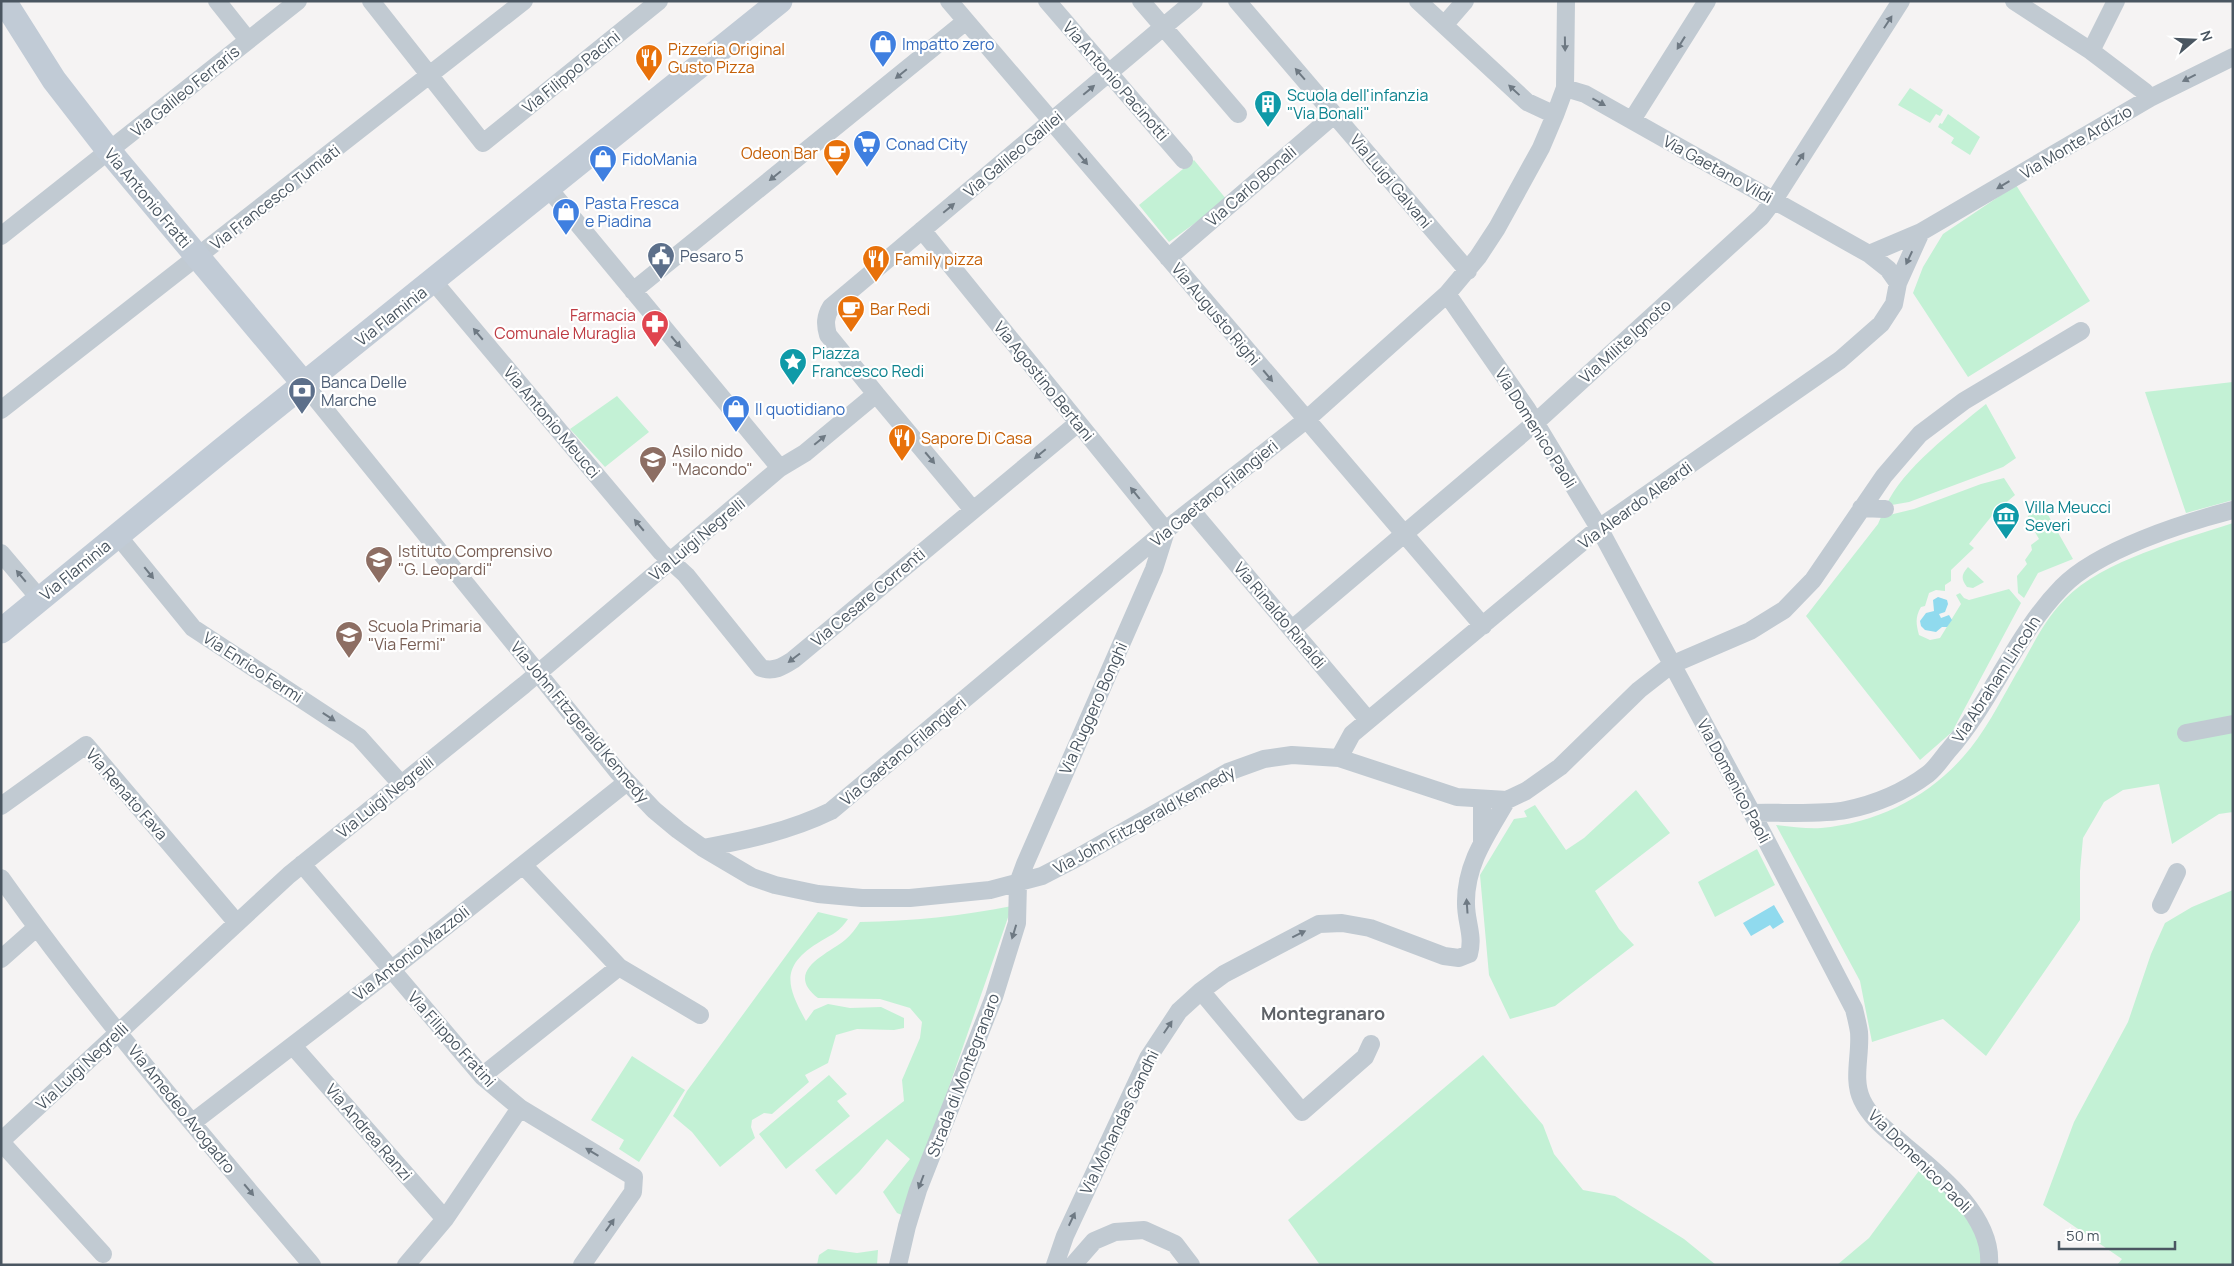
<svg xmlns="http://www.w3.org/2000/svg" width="2234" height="1266" font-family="Manrope,sans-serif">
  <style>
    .green { fill: #c3f1d5 }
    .water { fill: #90daee }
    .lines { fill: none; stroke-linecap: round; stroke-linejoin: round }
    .street { stroke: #c1cad2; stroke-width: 18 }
    .secondary { stroke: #c1cbd6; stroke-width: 25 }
    .oneway { fill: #6e7983 }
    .labels { text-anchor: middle; stroke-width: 4.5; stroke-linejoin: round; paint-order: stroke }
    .shop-label { font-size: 16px; fill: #366cbe; stroke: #fff; text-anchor: start }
    .food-label { font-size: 16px; fill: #c56008; stroke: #fff; text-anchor: start }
    .street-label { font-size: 16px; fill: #4a5661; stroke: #fff }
    .culture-label { font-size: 16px; fill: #0d838f; stroke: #fff; text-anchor: start }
    .service-label { font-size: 16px; fill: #4e5e75; stroke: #fff; text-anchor: start }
    .health-label { font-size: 16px; fill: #be3a42; stroke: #fff; text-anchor: end }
    .education-label { font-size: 16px; fill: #785e54; stroke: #fff; text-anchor: start }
    .neighbourhood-label { font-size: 18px; font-weight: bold; fill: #5f6368; stroke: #fff }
  </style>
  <rect width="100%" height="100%" fill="#f5f3f3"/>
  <!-- green -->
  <path class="green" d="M1910,88L1943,110L1940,116L1936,114L1930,123L1898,105Z
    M1948,114L1980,137L1970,155L1951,143L1954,138L1938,127L1940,123L1942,124Z
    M1194,160L1227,200L1169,242L1139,205Z
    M2016,185L2090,301L1968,377L1913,293L1923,267L1943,234Z
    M2233,382V500L2186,513L2145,392Z
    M617,396L649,432L605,467L570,429Z
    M1986,404L2016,458L2003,467L1909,502L1886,506C1902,469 1954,430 1986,404Z
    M2004,478L2015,495L1995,512L1969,544L1974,548L1951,570V581L1945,585V591L1936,590L1929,593L1925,606L1921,607C1915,617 1916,624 1919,635L1930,640L1940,638L1961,604L1956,595L1960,593L1964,598L1969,600L2009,589L2021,603L1952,732L1920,760L1806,616L1878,524L1881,517L1914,509L1981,484Z
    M2039,499L2073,559L2038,573L2024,598L2018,593L2017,576L2027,564L2025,560L2032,550L2031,545L2039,539L2027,518Z
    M2233,523V812L2219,814L2172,844L2159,784L2123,790L2104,802L2083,838L2080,871V920L1986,1056L1943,1019L1872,1042L1860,981L1776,825C1790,826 1806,829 1821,828C1876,823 1927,798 1963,757C1984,734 2000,702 2016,674C2032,648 2043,621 2065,599C2103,560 2182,540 2233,523Z
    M1968,567L1984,582L1973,588L1967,587C1961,579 1961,575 1968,567Z
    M1636,790L1670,833L1595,891L1619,929L1634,945L1555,1006L1510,1019L1489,975L1480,875L1514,819L1527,817L1524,811L1535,805L1566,850L1584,838Z
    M1757,849L1775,885L1715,917L1698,882Z
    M2233,890V1265H2117L2122,1259L2043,1205L2074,1122L2128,1022L2151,954L2165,923L2192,907Z
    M1012,906L904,1216L897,1213L883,1192L910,1159L887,1139L859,1172L836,1195L815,1170L904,1101L902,1080L920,1038L922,1022L910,1008L880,999L818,998C783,971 828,954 845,940C851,935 856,928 860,922C912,921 962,916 1012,906Z
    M818,912L848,919C840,931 833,934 821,941C781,965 785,984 806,1021L814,1010L828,1004L850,1008L881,1007L904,1018V1028L894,1030L857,1029L836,1035L828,1063L805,1075L809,1082L772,1114L764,1113L752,1120L751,1127L755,1138L720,1167L692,1132L673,1116L687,1091Z
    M1483,1055L1543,1125L1554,1154L1583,1190L1615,1196L1684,1239L1716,1265H1320L1288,1220Z
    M632,1056L685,1090L639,1162L619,1149L624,1140L591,1120Z
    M829,1075L847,1094L837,1101L850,1116L786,1169L759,1134Z
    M1921,1168L1971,1219L1984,1243L1983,1265H1837L1869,1238Z
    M828,1249L857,1253L878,1250L877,1265H817L819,1255Z"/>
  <!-- water -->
  <path class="water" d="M1938,597L1947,600L1948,604L1945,612L1939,614L1941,618L1949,615L1952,620L1947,627H1942L1936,632L1925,630L1921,626L1920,621L1926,613L1934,611L1933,600Z
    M1774,905L1784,922L1773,929L1770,925L1751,936L1743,923Z"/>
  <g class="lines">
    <!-- street -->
    <path class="street" d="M217,1L248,40
      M371,1L483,143L659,1
      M949,1L1483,626
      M1047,1L1184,160
      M1141,1L1238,114
      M1237,1L1468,271
      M1418,1L1527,102L1555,115
      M2014,1L2091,51L2145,92L2150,98
      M1445,24L1465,1
      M2091,51L2116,1
      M1632,120L1707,1
      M549,189L780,468
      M922,230L1166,531
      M1,236L298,1
      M1869,254L1921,232L2150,98L2233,57
      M1168,258L1334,115
      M434,282L661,552L686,575L761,668C774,672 782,667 793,660L1078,423
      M1898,283L1921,232
      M633,291L966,21
      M1447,294L1527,409L1599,528L1752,813L1854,1009C1856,1017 1858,1025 1859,1032C1861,1055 1852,1079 1862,1100C1871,1119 1888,1131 1904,1145C1938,1173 1993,1216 1989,1265
      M305,385L618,772L654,810L678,830L703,848L752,877L775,885L818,894L862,898H910L990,890L1042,876L1075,859L1228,772L1264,759L1292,755L1339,758L1457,797L1507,800L1526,791L1560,767L1639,690L1671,665L1750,631L1784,610L1813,580L1884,476L1920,434L1964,401L2081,331
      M876,394L973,510
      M1,410L524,1
      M1861,508L1885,509
      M1191,510L1368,720
      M118,536L193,628L359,737L401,784
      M1,553L40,599
      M1292,629L1535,423L1761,217L1774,200L1901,1
      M2186,733L2233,724
      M1339,758L1352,734L1599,528L1840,360L1881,324L1894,304L1898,283L1888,269L1869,254L1585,94L1565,88
      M1,806L86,745L237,923
      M1752,813C1779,812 1822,815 1846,810C1876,804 1904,792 1928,774C1936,768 1942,758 1948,751C1992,701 2015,635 2062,587C2098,550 2183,523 2233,510
      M1482,842V799
      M703,848C747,840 790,831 831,811L1177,521L1306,420L1447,294L1478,257L1497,228L1541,148L1555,115L1565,88L1566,1
      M302,864L482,1076L520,1108L634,1177L633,1192L582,1265
      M523,865L619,967L700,1015
      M1,878C97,1013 205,1139 312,1265
      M2161,905L2177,872
      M1,959L36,928
      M1201,991L1302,1112L1365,1057L1371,1044
      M293,1046L445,1219
      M482,1076L619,967
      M193,1122L391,970L627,782
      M1,1141L289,875L524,685L780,468L805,453L876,394L828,335C825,324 825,317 831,307L1194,1
      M1,1142L103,1254
      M406,1265L445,1219L520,1108
      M898,1265L907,1226L918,1190L994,997L1017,923L1018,883L1025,864L1154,569L1166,531
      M1055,1265L1065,1236L1148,1058L1179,1011L1201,991L1224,974L1319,924L1342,923L1370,928L1444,956L1459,958L1469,954C1474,936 1466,922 1466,904C1465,864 1488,833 1507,800
      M1073,1265L1094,1241L1115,1232L1144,1230L1175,1244L1191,1265"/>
    <!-- secondary -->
    <path class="secondary" d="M4,1L54,80L109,151L305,385
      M1,631L222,450L780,1"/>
  </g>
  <!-- one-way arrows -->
  <defs><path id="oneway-solid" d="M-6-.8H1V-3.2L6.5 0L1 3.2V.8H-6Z" transform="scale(1.25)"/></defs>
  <g class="oneway">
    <use href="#oneway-solid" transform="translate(1888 22) rotate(-57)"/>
    <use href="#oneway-solid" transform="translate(1681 43) rotate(122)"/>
    <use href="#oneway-solid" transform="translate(1565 44) rotate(89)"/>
    <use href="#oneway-solid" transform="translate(901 74) rotate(141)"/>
    <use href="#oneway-solid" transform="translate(1300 74) rotate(-131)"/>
    <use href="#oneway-solid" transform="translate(2189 78) rotate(153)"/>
    <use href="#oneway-solid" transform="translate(1089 90) rotate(-40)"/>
    <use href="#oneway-solid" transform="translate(1514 90) rotate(-137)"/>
    <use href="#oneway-solid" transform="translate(1599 102) rotate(29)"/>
    <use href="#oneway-solid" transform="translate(1083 159) rotate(50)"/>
    <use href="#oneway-solid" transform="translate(1800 159) rotate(-57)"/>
    <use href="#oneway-solid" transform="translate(775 176) rotate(141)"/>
    <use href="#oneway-solid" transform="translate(2003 185) rotate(149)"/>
    <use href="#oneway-solid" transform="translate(949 208) rotate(-40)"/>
    <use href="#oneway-solid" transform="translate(1909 258) rotate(115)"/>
    <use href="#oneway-solid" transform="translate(478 334) rotate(-130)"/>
    <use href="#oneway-solid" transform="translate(676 342) rotate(50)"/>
    <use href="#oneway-solid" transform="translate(1268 376) rotate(50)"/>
    <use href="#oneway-solid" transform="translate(820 440) rotate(-40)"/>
    <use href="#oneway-solid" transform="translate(1040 454) rotate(140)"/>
    <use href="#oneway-solid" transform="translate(930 458) rotate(50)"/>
    <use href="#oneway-solid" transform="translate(1135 493) rotate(-129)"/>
    <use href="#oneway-solid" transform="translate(639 525) rotate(-130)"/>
    <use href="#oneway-solid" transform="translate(149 573) rotate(51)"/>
    <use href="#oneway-solid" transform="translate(21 576) rotate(-130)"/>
    <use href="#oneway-solid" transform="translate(794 658) rotate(143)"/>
    <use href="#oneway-solid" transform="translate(329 717) rotate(33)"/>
    <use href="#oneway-solid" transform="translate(1467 906) rotate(-94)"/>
    <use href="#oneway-solid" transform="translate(1014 932) rotate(107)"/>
    <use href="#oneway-solid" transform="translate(1299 934) rotate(-26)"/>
    <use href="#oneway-solid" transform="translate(1168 1027) rotate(-56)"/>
    <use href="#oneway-solid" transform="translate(592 1152) rotate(-149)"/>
    <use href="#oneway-solid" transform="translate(921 1182) rotate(111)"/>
    <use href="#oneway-solid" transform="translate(249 1190) rotate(50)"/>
    <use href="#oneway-solid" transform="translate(1072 1219) rotate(-65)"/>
    <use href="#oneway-solid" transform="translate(610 1225) rotate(-55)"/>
  </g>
  <!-- icons -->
  <defs>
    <symbol id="shop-pin" viewBox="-11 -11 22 30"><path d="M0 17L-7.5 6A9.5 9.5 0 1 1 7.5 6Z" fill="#3f7fe0" stroke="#fff"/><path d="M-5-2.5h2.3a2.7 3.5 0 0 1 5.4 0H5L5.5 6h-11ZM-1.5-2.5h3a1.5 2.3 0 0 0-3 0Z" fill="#fff"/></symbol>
    <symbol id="restaurant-pin" viewBox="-11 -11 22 30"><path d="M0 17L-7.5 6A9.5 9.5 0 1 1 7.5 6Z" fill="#e8710a" stroke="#fff"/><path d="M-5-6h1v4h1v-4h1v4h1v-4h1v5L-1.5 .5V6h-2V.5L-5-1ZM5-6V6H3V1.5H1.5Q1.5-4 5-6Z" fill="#fff"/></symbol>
    <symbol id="building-pin" viewBox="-11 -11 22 30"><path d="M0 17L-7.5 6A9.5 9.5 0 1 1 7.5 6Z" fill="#0f9aa8" stroke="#fff"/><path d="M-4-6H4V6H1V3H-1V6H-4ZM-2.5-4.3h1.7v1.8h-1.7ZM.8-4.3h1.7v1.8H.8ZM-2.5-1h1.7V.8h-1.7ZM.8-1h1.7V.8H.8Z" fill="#fff"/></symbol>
    <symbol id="supermarket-pin" viewBox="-11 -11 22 30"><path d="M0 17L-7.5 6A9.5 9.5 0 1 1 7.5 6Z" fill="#3f7fe0" stroke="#fff"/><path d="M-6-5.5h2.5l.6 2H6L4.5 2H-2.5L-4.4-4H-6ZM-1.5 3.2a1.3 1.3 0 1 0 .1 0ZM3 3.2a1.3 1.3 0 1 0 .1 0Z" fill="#fff"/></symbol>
    <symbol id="cafe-pin" viewBox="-11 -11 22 30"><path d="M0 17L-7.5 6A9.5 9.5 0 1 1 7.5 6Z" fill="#e8710a" stroke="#fff"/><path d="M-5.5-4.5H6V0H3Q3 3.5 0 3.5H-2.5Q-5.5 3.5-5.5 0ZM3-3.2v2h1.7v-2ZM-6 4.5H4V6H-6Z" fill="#fff"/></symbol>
    <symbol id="civic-pin" viewBox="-11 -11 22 30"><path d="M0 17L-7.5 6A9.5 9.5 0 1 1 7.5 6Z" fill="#5c6f8a" stroke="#fff"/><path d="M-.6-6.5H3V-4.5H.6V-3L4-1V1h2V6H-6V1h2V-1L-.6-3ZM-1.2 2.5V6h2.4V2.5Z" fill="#fff"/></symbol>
    <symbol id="pharmacy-pin" viewBox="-11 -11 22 30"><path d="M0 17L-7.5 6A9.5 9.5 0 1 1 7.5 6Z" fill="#e0444e" stroke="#fff"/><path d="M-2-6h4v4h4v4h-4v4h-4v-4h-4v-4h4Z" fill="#fff"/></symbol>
    <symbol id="sight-pin" viewBox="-11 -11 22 30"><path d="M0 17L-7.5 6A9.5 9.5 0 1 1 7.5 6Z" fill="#0f9aa8" stroke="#fff"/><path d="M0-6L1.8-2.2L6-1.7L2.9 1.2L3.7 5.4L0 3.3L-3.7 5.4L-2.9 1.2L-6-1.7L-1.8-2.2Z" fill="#fff"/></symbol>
    <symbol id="bank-pin" viewBox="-11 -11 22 30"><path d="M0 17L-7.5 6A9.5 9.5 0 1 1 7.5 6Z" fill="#5c6f8a" stroke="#fff"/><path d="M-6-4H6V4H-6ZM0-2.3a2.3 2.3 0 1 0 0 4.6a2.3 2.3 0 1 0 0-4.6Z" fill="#fff"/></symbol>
    <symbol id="school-pin" viewBox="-11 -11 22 30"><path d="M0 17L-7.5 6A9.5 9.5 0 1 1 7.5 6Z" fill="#8d6e63" stroke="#fff"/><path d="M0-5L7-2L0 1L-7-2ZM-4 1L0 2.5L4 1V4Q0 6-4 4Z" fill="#fff"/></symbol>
    <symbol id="museum-pin" viewBox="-11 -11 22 30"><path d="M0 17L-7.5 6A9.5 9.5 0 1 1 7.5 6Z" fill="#0f9aa8" stroke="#fff"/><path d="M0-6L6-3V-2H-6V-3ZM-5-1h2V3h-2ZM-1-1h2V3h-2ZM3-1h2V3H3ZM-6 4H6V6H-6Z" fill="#fff"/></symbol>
  </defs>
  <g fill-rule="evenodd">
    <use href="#shop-pin" x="867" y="28" width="32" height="43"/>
    <use href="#restaurant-pin" x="633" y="42" width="32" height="43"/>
    <use href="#building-pin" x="1252" y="88" width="32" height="43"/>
    <use href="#supermarket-pin" x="851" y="128" width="32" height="43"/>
    <use href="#cafe-pin" x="821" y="137" width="32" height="43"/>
    <use href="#shop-pin" x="587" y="143" width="32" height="43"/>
    <use href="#shop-pin" x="550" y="196" width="32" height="43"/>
    <use href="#civic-pin" x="645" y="240" width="32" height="43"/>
    <use href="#restaurant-pin" x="860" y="243" width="32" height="43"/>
    <use href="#cafe-pin" x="835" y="293" width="32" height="43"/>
    <use href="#pharmacy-pin" x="639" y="308" width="32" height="43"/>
    <use href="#sight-pin" x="777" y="346" width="32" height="43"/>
    <use href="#bank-pin" x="286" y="375" width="32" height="43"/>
    <use href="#shop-pin" x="720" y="393" width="32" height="43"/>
    <use href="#restaurant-pin" x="886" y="422" width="32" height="43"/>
    <use href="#school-pin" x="637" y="444" width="32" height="43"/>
    <use href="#museum-pin" x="1990" y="500" width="32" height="43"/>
    <use href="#school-pin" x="363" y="544" width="32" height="43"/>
    <use href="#school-pin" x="333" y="619" width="32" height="43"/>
  </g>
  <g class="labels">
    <!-- shop labels -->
    <g class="shop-label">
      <text x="902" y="50">Impatto zero</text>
      <text x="886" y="150">Conad City</text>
      <text x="622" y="165">FidoMania</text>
      <text x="585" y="209">Pasta Fresca<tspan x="585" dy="18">e Piadina</tspan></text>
      <text x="755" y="415">Il quotidiano</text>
    </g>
    <!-- food labels -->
    <g class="food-label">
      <text x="668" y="55">Pizzeria Original<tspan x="668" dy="18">Gusto Pizza</tspan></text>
      <text x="818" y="159" text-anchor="end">Odeon Bar</text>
      <text x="895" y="265">Family pizza</text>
      <text x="870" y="315">Bar Redi</text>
      <text x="921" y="444">Sapore Di Casa</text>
    </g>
    <!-- street labels -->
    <g class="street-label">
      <text transform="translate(571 72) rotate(-39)" y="6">Via Filippo Pacini</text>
      <text transform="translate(1116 81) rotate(49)" y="6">Via Antonio Pacinotti</text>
      <text transform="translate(185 91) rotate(-39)" y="6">Via Galileo Ferraris</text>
      <text transform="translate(2076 142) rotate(-31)" y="6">Via Monte Ardizio</text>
      <text transform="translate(1013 154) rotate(-40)" y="6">Via Galileo Galilei</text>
      <text transform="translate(1718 169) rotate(29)" y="6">Via Gaetano Vildi</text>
      <text transform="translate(1391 181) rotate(50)" y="6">Via Luigi Galvani</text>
      <text transform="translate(1251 186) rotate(-41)" y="6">Via Carlo Bonali</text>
      <text transform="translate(275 197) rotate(-38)" y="6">Via Francesco Tumiati</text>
      <text transform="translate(148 198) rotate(50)" y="6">Via Antonio Fratti</text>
      <text transform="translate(1216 314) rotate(50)" y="6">Via Augusto Righi</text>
      <text transform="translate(391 316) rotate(-38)" y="6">Via Flaminia</text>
      <text transform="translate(1625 341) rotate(-42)" y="6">Via Milite Ignoto</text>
      <text transform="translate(1044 381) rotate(51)" y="6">Via Agostino Bertani</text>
      <text transform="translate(552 422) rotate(50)" y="6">Via Antonio Meucci</text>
      <text transform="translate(1536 428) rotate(58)" y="6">Via Domenico Paoli</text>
      <text transform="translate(1214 493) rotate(-39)" y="6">Via Gaetano Filangieri</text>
      <text transform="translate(1635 505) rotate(-36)" y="6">Via Aleardo Aleardi</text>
      <text transform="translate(697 539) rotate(-40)" y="6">Via Luigi Negrelli</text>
      <text transform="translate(75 570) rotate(-39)" y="6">Via Flaminia</text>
      <text transform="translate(868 597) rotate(-40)" y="6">Via Cesare Correnti</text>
      <text transform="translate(1280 615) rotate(50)" y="6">Via Rinaldo Rinaldi</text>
      <text transform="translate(253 667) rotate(33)" y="6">Via Enrico Fermi</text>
      <text transform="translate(1996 679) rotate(-57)" y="6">Via Abraham Lincoln</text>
      <text transform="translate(1093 708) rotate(-66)" y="6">Via Ruggero Bonghi</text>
      <text transform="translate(580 722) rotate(50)" y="6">Via John Fitzgerald Kennedy</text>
      <text transform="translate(903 751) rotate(-40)" y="6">Via Gaetano Filangieri</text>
      <text transform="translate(1734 781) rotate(62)" y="6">Via Domenico Paoli</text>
      <text transform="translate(127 794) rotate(49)" y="6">Via Renato Fava</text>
      <text transform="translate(385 797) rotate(-39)" y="6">Via Luigi Negrelli</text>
      <text transform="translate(1144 820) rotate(-29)" y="6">Via John Fitzgerald Kennedy</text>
      <text transform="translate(411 953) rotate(-38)" y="6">Via Antonio Mazzoli</text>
      <text transform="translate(452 1039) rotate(48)" y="6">Via Filippo Fratini</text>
      <text transform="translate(82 1066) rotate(-43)" y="6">Via Luigi Negrelli</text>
      <text transform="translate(963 1075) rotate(-69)" y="6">Strada di Montegranaro</text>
      <text transform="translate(182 1109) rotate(51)" y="6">Via Amedeo Avogadro</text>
      <text transform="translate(1119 1122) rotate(-64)" y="6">Via Mohandas Gandhi</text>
      <text transform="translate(369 1132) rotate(49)" y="6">Via Andrea Ranzi</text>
      <text transform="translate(1920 1161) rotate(45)" y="6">Via Domenico Paoli</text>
    </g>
    <!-- culture labels -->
    <g class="culture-label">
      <text x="1287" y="101">Scuola dell'infanzia<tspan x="1287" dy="18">"Via Bonali"</tspan></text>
      <text x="812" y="359">Piazza<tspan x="812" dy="18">Francesco Redi</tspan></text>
      <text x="2025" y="513">Villa Meucci<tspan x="2025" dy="18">Severi</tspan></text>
    </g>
    <!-- service labels -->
    <g class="service-label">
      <text x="680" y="262">Pesaro 5</text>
      <text x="321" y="388">Banca Delle<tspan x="321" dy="18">Marche</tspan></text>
    </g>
    <!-- health labels -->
    <g class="health-label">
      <text x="636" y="321">Farmacia<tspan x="636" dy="18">Comunale Muraglia</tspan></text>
    </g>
    <!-- education labels -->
    <g class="education-label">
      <text x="672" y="457">Asilo nido<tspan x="672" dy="18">"Macondo"</tspan></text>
      <text x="398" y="557">Istituto Comprensivo<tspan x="398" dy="18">"G. Leopardi"</tspan></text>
      <text x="368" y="632">Scuola Primaria<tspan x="368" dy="18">"Via Fermi"</tspan></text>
    </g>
    <!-- neighbourhood labels -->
    <g class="neighbourhood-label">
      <text x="1323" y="1020">Montegranaro</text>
    </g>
  </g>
  <!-- border -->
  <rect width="2234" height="1266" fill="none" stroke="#4a5661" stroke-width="5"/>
  <!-- north arrow -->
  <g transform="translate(2194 40) rotate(71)" stroke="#ffffff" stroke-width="4" paint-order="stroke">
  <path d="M0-4L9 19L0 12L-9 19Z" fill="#4a5661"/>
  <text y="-8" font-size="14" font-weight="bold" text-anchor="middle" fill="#4a5661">N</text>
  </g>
  <!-- scale -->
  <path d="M2059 1241v8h116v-8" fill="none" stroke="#4a5661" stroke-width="2.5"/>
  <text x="2066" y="1241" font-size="15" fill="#4a5661" stroke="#ffffff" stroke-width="4" paint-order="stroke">50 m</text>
</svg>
